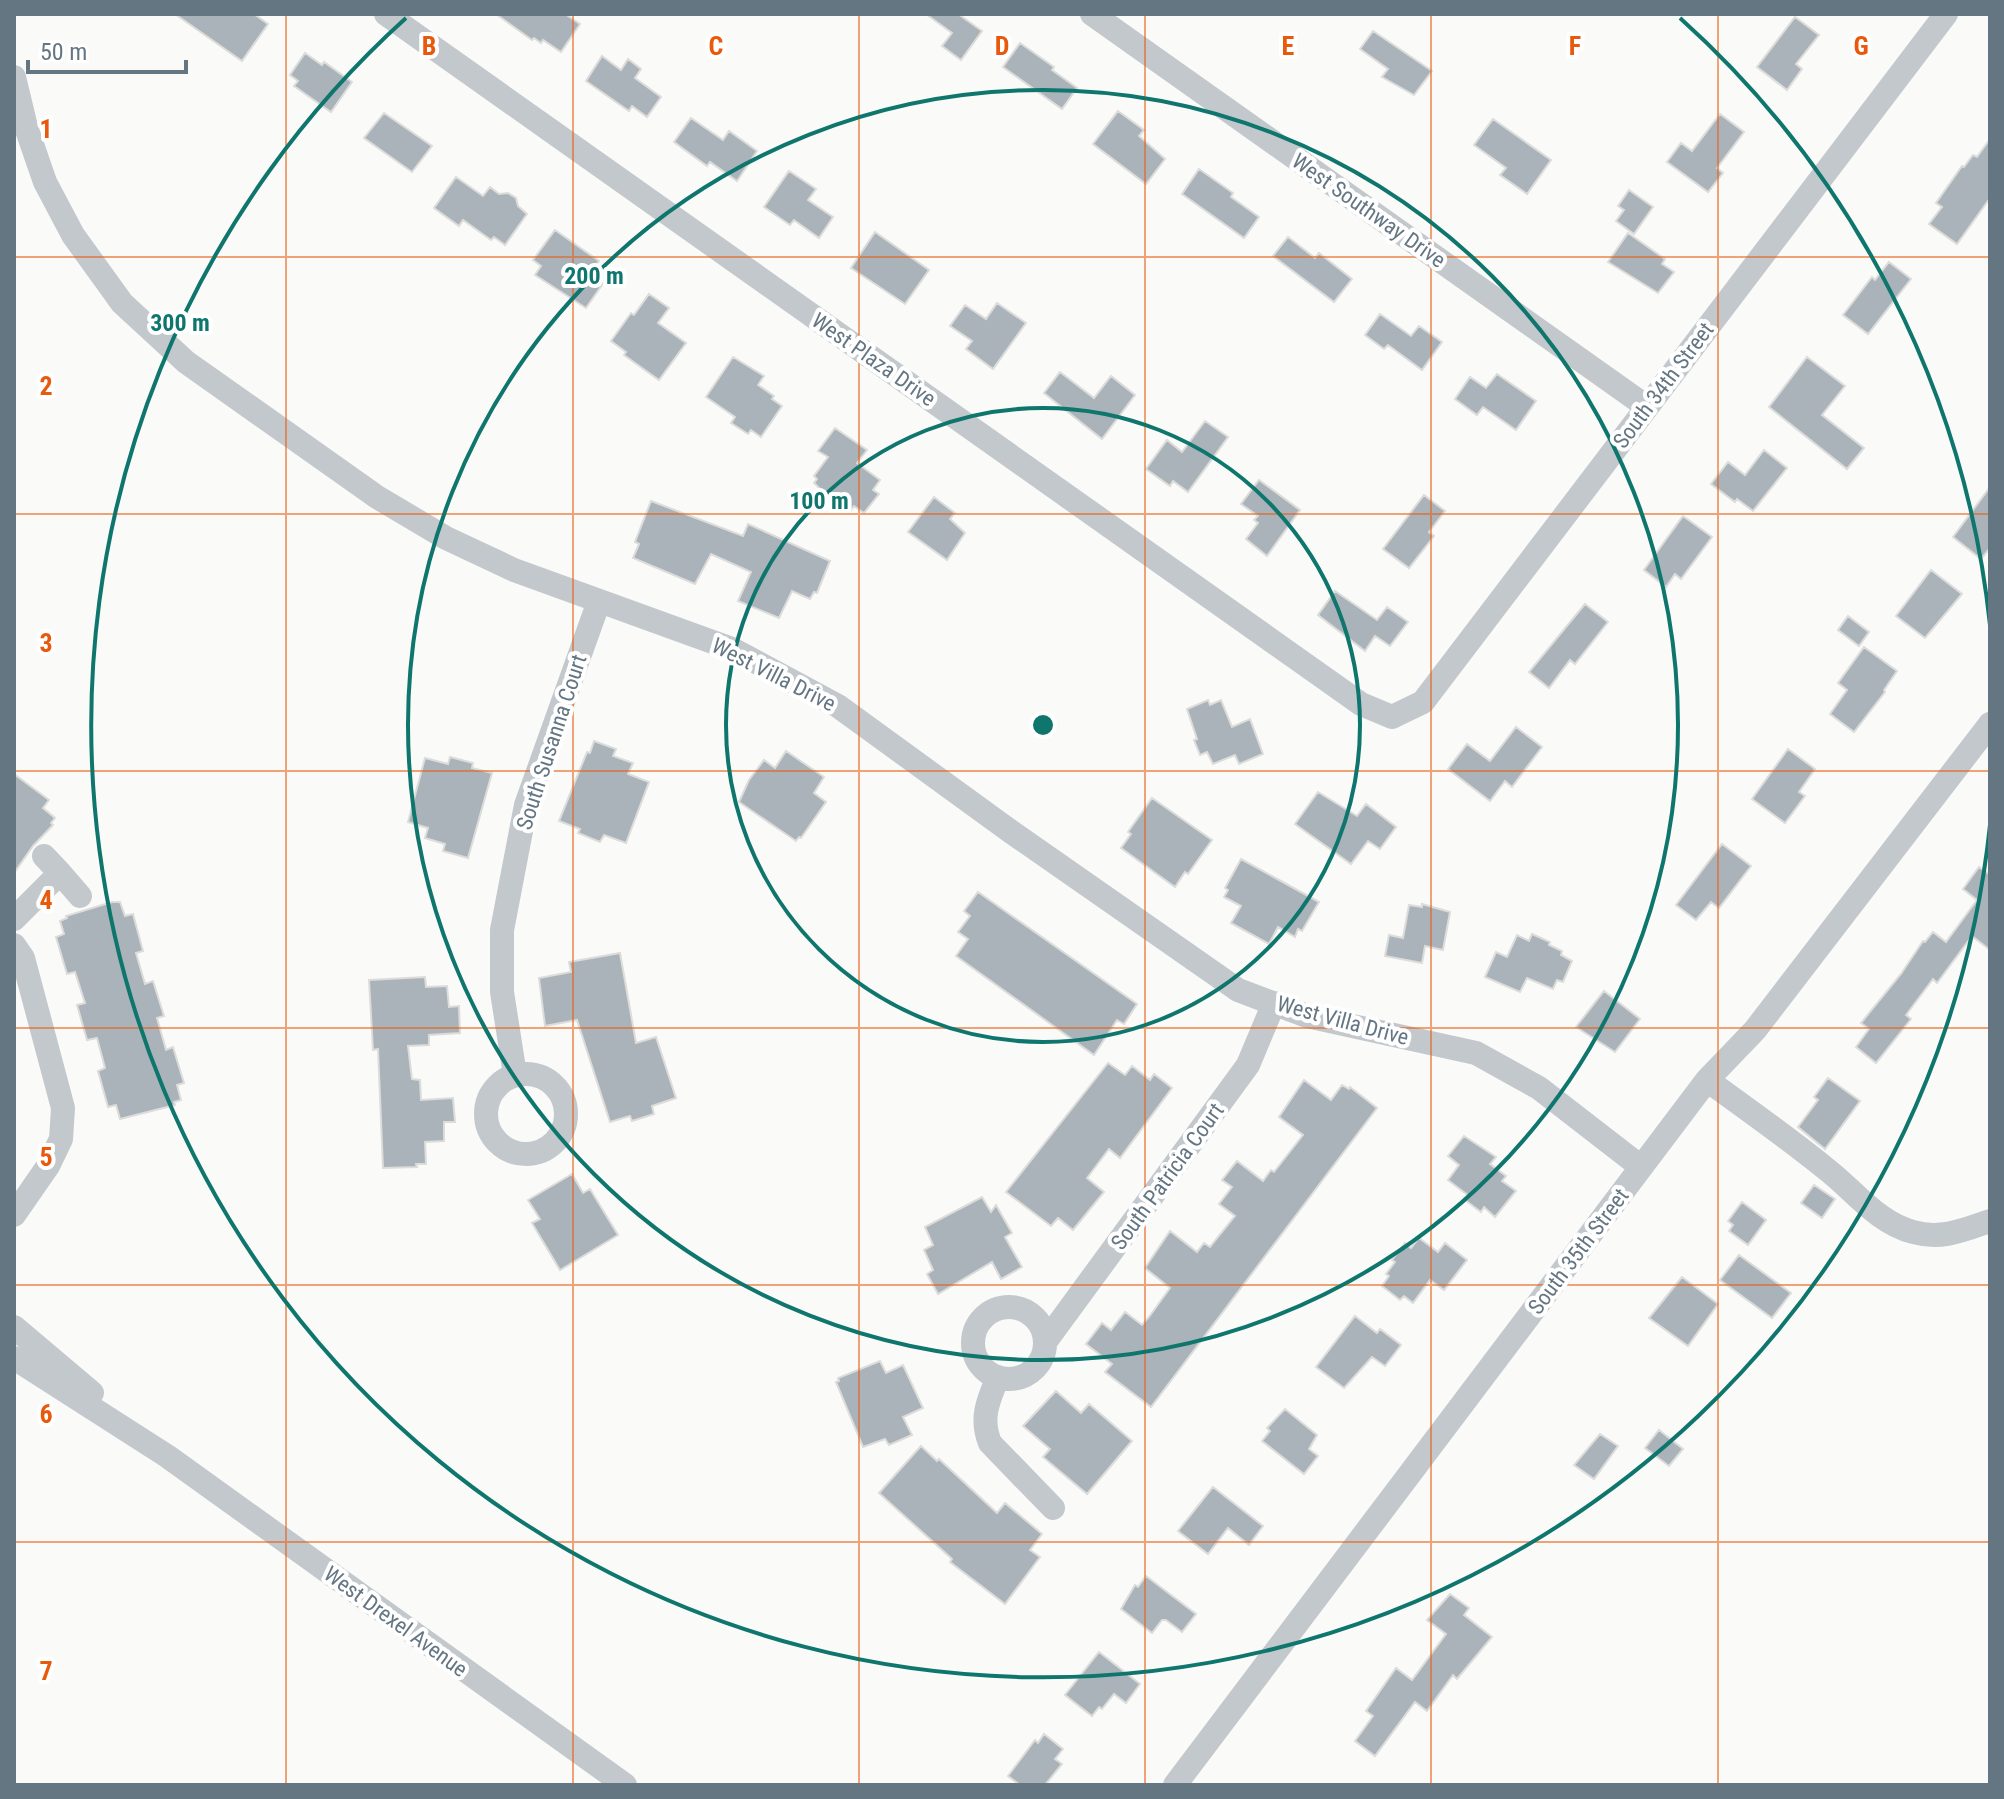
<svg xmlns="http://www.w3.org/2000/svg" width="2004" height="1799" font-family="'Roboto Condensed',sans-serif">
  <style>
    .building { fill: #aab3b9; stroke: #dcdcda; stroke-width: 2 }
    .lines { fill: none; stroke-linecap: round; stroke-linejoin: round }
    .minor { stroke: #c3c8cc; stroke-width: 24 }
    .grid { fill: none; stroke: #e8590c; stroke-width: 2; stroke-opacity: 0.55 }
    .ring { fill: none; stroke: #0f766e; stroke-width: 4 }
    .labels { text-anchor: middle; stroke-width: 8; stroke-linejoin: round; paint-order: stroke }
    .street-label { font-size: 22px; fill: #657683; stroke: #fff }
    .grid-label { font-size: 26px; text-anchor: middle; font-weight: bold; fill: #e8590c; stroke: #fff; stroke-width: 8; stroke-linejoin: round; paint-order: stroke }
    .centre { fill: #0f766e; stroke: #fff; stroke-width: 4 }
    .ring-label { font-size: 24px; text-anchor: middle; font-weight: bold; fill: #0f766e; stroke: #fff; stroke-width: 8; stroke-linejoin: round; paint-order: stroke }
  </style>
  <rect width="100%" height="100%" fill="#fafaf8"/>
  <!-- building -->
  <path class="building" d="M175,14H254L268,24L242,61Z
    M496,14H565L580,24L561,52L543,40L541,43L534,38L532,40Z
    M926,14H958L982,31L961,60L942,46L952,33Z
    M1795,17L1819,35L1796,64L1802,69L1787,90L1757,67Z
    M1373,31L1432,71L1414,95L1382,77L1388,69L1360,49Z
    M1020,43L1054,67L1052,70L1077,88L1062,109L1003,67Z
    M305,53L322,65L324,62L352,82L331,112L294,86L298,81L290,75Z
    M602,56L621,70L628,59L641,69L635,78L661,97L647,117L632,106L629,111L586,81Z
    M1118,111L1144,130L1139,136L1165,159L1146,184L1093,144Z
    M384,113L432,146L412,172L364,138Z
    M1720,114L1744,132L1717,168L1723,173L1708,192L1667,162L1681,143L1692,151Z
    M691,118L723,140L729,131L757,151L737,181L710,162L707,166L674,142Z
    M1493,119L1551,160L1527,194L1500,175L1506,168L1474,145Z
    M1990,139V198L1957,244L1929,224L1942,207L1936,203L1962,166L1964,167L1973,155L1977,157Z
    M1199,169L1233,193L1231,197L1259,217L1244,238L1182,194Z
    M789,171L816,189L808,200L833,217L819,238L794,220L790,225L764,207Z
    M456,177L483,196L490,187L499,194L508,193L516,198L518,206L527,214L505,245L494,237L491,240L463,220L459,226L434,208Z
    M1629,190L1653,207L1634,234L1616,221L1624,210L1618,206Z
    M555,230L599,261L596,265L609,275L586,308L535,275L541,266L533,260Z
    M875,232L929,270L905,304L851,268Z
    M1628,233L1665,259L1662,264L1674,272L1658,293L1608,262Z
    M1288,237L1315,258L1319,253L1352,279L1334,302L1273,256Z
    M1889,262L1911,279L1868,334L1843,315L1872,277L1875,280Z
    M649,294L669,308L658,323L686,343L659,380L624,355L626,352L611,341L631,313L634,315Z
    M997,303L1026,323L993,369L966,349L972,341L950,326L965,305L986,319Z
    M1380,314L1411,336L1419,326L1442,342L1422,370L1388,345L1384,349L1365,335Z
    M733,357L764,376L758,385L774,396L772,399L782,406L761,437L751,430L748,434L731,423L735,417L706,397Z
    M1807,357L1845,386L1822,415L1864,448L1847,469L1769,407Z
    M1060,372L1094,398L1111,376L1135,395L1102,439L1044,393Z
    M1497,374L1536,401L1516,430L1483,407L1477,415L1455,399L1470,377L1486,388Z
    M1205,421L1228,437L1188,492L1173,481L1170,486L1146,469L1167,440L1182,452Z
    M835,428L867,450L857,463L880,480L873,490L879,494L864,513L854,506L851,510L837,499L834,502L814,483L817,479L814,476L828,457L818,451Z
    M1764,450L1787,468L1753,511L1737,499L1735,502L1711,484L1728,462L1745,475Z
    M1259,480L1300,510L1267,556L1246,539L1258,523L1254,520L1258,516L1241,504Z
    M1990,487V548L1981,559L1953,537Z
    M1424,495L1445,511L1429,532L1434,536L1409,568L1383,549Z
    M934,497L955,513L950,519L965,533L947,560L908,532Z
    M651,501L743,536L748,524L830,561L817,593L814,592L810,599L792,591L779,618L738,601L751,572L711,554L695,584L633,558L639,544L635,542Z
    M1683,516L1712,537L1681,579L1675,574L1666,587L1644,570Z
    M1931,570L1962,594L1925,638L1896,616Z
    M1335,591L1377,620L1387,607L1408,622L1390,646L1375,636L1365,651L1318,615Z
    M1585,604L1608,622L1575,664L1570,660L1549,688L1529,672Z
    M1848,616L1869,632L1859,646L1838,630Z
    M1864,647L1897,671L1884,690L1885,692L1854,732L1830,714L1847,690L1838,683Z
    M1208,700L1210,705L1221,700L1232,727L1250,719L1263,754L1239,764L1235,755L1213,764L1207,752L1200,755L1194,740L1197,739L1187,709Z
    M1516,727L1542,747L1512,787L1505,781L1490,801L1448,769L1467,744L1490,761Z
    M594,741L616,749L613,756L633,763L628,774L649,782L626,843L604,835L600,842L578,833L580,829L559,821L587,752L590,753Z
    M1788,749L1815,769L1799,792L1805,796L1785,823L1752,799Z
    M786,751L824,777L814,793L826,802L801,838L799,837L796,841L739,802L749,780L764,760L775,768Z
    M450,757L473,763L472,768L492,773L468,858L443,851L445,844L425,838L428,828L408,822L425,758L448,764Z
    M14,774L49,800L43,808L55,818L51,823L53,825L33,846L14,873Z
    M1318,792L1357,816L1366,804L1396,827L1380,849L1368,841L1351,864L1295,824Z
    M1152,798L1212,840L1188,874L1185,872L1175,887L1121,848L1131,834L1128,832Z
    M1722,844L1751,866L1719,908L1711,902L1696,920L1676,905Z
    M1241,859L1319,902L1302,931L1298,929L1295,937L1278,927L1269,944L1231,923L1241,906L1224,897L1228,890L1225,888Z
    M1979,867L1990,875V950L1972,936L1937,983L1933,979L1906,1015L1911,1019L1876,1063L1856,1047L1869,1029L1861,1023L1901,974L1923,941L1925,942L1933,932L1946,942L1977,900L1963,889Z
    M978,892L1137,1004L1124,1024L1117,1020L1094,1055L956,956L968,939L958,932L970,916L964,911Z
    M112,902H120L125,916L133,914L143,951L136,953L145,984L153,981L164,1016L157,1018L166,1050L173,1047L184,1083L177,1085L181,1100L174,1102L175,1105L120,1119L116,1105L108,1107L98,1071L105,1068L97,1038L87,1040L77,1005L85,1003L75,972L67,974L56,937L64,934L60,921L67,918L66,916Z
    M1422,904L1450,912L1443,950L1425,946L1422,963L1385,956L1389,935L1403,938L1409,905L1422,907Z
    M1532,934L1550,942L1549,945L1562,951L1561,955L1572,961L1563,982L1557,980L1553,989L1527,978L1520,992L1485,977L1496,952L1507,957L1517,935L1529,941Z
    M620,953L636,1043L656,1037L676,1098L652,1106L654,1114L632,1121L630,1116L610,1122L577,1020L545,1026L539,978L571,972L569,962Z
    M425,977L426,987L447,986L449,1007L459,1006L460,1033L429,1035V1045L408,1046L412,1079L420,1080L421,1100L453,1098L455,1122H444V1141L425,1142L426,1164H416L417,1167L383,1168L378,1049L373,1050L369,980Z
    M1604,991L1640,1019L1615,1052L1576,1027Z
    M1108,1063L1125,1075L1132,1066L1150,1080L1154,1074L1172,1088L1120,1158L1109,1149L1087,1178L1104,1192L1073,1230L1058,1218L1051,1226L1006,1192Z
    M1828,1078L1860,1101L1825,1149L1798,1127L1818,1100L1814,1097Z
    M1304,1080L1331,1100L1342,1085L1349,1089L1350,1087L1377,1108L1151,1407L1105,1372L1112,1364L1086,1344L1102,1323L1111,1330L1125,1312L1142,1325L1149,1317L1170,1288L1145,1268L1170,1231L1197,1252L1204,1243L1210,1247L1235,1216L1219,1204L1232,1187L1222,1180L1237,1161L1263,1181L1271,1170L1274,1172L1303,1135L1279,1117Z
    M1464,1136L1496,1157L1490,1164L1506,1176L1502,1181L1516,1191L1495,1217L1484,1207L1481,1212L1465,1200L1469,1196L1448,1180L1459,1165L1448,1156Z
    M572,1174L583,1193L590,1189L618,1235L560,1270L532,1223L540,1219L528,1200Z
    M1814,1185L1835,1199L1822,1218L1801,1203Z
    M982,1197L991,1212L996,1205L1012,1233L1005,1237L1022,1267L1001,1279L992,1262L938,1294L927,1274L933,1270L924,1250L933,1245L925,1227Z
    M1742,1202L1766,1220L1748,1245L1729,1231L1733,1225L1728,1221Z
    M1419,1238L1438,1252L1445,1243L1467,1260L1444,1290L1430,1280L1413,1303L1404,1296L1400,1300L1382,1286L1389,1276L1386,1274L1395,1262L1392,1260L1405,1243L1411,1248Z
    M1739,1255L1791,1293L1772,1318L1720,1280Z
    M1682,1277L1718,1304L1688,1346L1649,1318Z
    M1355,1316L1377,1333L1380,1329L1401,1345L1385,1366L1372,1357L1344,1388L1316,1367Z
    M880,1361L886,1373L903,1365L923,1408L903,1417L912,1435L889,1445L885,1439L863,1447L836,1382L839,1381L838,1378Z
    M1056,1391L1081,1413L1089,1404L1132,1441L1087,1494L1043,1457L1050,1449L1023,1426Z
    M1285,1409L1317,1435L1309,1449L1318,1456L1304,1474L1262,1441L1270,1431L1267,1428Z
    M1659,1430L1683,1449L1669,1466L1645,1448Z
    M1600,1434L1618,1446L1594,1479L1574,1465Z
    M921,1446L937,1461L939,1459L997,1513L1005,1503L1042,1534L1030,1550L1040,1557L1005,1604L950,1562L952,1559L879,1493Z
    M1213,1487L1263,1526L1249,1545L1228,1528L1208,1554L1178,1531Z
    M1146,1576L1196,1614L1182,1632L1166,1620H1162L1152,1633L1121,1609L1135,1585L1138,1587Z
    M1450,1594L1469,1608L1464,1615L1492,1637L1457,1679L1453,1675L1427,1711L1415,1702L1375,1756L1355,1741L1373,1716L1366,1711L1396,1668L1412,1680L1446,1634L1427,1620Z
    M1099,1652L1140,1684L1126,1703L1114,1694L1102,1709L1099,1707L1092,1716L1065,1695Z
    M1044,1734L1063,1749L1055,1759L1062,1764L1045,1785H1020L1008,1776L1035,1740L1038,1743Z"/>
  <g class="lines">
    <!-- minor -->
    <path class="minor" d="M386,14L1361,704L1392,717L1423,702L1946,14
      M1092,14L1647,407
      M14,77L26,127L45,182L73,235L122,303L186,362L377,497L446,538L514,570L732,649L838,706L1010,831L1238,990L1307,1016L1476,1053L1539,1088L1641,1167
      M60,873L80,896
      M14,919L60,873L44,856
      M14,945L23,958L63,1108L61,1139L48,1166L14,1215
      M486 1114a40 40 0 1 1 80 0a40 40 0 1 1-80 0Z
      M515,1075L502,992V930L526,805L599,601
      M1707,1080C1747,1109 1787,1137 1825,1168C1854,1190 1876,1222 1913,1232C1941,1240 1964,1230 1990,1221
      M973 1343a36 36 0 1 1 72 0a36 36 0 1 1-72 0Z
      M14,1327L92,1393
      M1046,1341L1248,1065L1274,1003
      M14,1358L167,1456L625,1785
      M998,1377C988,1401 980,1418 990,1443L1053,1508
      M1175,1785L1707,1080L1755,1030L1990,724"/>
  </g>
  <!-- grid -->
  <path class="grid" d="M286,14V1785M573,14V1785M859,14V1785M1145,14V1785M1431,14V1785M1718,14V1785M14,257H1990M14,514H1990M14,771H1990M14,1028H1990M14,1285H1990M14,1542H1990"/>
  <!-- distance rings -->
  <g class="ring">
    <circle cx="1043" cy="725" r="317"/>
    <circle cx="1043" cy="725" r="635"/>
    <path d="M1990 825A952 952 0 1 1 406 18M1680 18A952 952 0 0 1 1990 625"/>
  </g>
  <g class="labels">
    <!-- street labels -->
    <g class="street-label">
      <text transform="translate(1369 210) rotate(35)" y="8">West Southway Drive</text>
      <text transform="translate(874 359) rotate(35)" y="8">West Plaza Drive</text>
      <text transform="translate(1663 385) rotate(-53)" y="8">South 34th Street</text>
      <text transform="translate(774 674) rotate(27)" y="8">West Villa Drive</text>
      <text transform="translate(551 742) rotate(-72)" y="8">South Susanna Court</text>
      <text transform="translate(1343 1020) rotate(15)" y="8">West Villa Drive</text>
      <text transform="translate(1167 1176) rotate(-54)" y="8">South Patricia Court</text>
      <text transform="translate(1578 1251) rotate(-53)" y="8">South 35th Street</text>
      <text transform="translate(396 1621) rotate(36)" y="8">West Drexel Avenue</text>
    </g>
  </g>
  <g class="grid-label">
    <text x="429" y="55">B</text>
    <text x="716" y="55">C</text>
    <text x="1002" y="55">D</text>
    <text x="1288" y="55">E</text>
    <text x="1575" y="55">F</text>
    <text x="1861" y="55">G</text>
    <text x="46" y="138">1</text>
    <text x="46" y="395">2</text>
    <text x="46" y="652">3</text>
    <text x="46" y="909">4</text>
    <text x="46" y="1166">5</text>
    <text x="46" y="1423">6</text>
    <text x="46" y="1680">7</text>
  </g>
  <circle cx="1043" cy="725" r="12" class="centre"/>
  <g class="ring-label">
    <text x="594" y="284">200 m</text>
    <text x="180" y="331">300 m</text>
    <text x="819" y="509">100 m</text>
  </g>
  <!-- border -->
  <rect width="2004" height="1799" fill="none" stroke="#657683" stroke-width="32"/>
  <!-- scale -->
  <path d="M28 60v12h158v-12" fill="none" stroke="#657683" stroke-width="4"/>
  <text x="40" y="60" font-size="24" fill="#657683" stroke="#ffffff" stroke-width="6" paint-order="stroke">50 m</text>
</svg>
